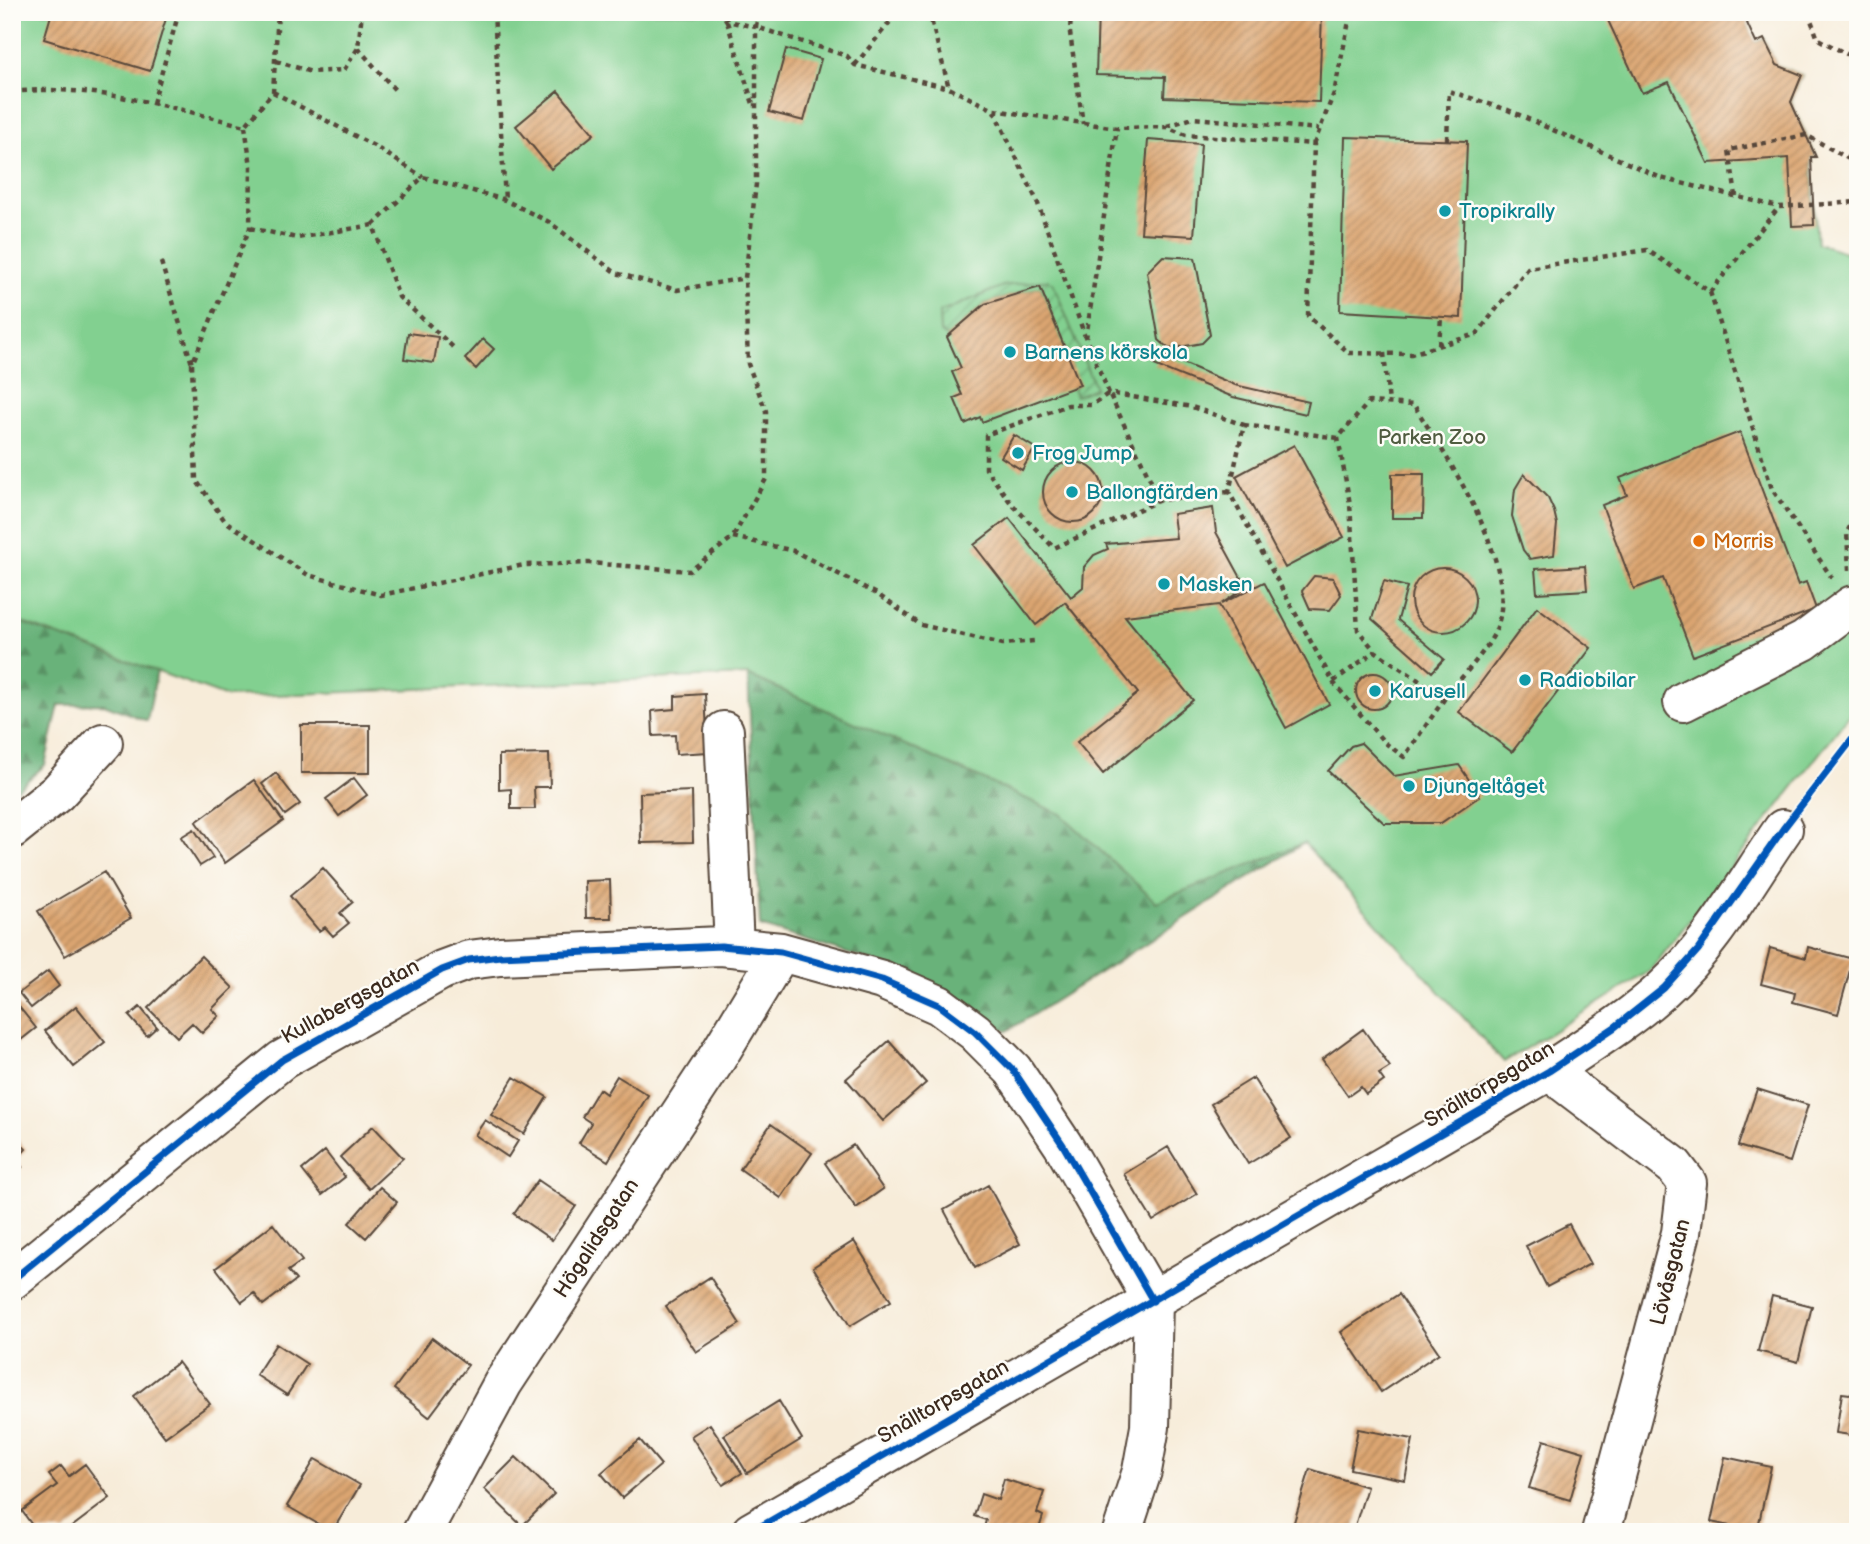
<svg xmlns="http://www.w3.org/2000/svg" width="1870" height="1544" font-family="'Balsamiq Sans',sans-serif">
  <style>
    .forest { fill: url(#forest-firs); stroke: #526e4c; stroke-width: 2 }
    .park { fill: #82d090; stroke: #5e7d57; stroke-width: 2 }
    .garden { fill: url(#garden-furrows); stroke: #5e7d57; stroke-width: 2 }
    .building { fill: url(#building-hatch) }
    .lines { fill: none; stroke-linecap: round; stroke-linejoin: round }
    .minor-casing { stroke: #57473a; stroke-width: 42 }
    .path { stroke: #57473a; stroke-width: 4.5; stroke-dasharray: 5 5; stroke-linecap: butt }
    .minor { stroke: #fff; stroke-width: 38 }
    .cycleway-casing { stroke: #fdfcf7; stroke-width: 11 }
    .cycleway { stroke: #0057b8; stroke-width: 7 }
    .culture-dot { fill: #0f9aa8; stroke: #fdfcf7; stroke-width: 2.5 }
    .food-dot { fill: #e8710a; stroke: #fdfcf7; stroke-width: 2.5 }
    .labels { text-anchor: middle; stroke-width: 5; stroke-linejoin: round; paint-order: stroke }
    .culture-label { font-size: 21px; fill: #0d838f; stroke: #fdfcf7; text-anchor: start }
    .park-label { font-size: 21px; fill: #505c40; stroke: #fdfcf7 }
    .food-label { font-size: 21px; fill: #c56008; stroke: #fdfcf7; text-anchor: start }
    .street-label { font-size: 21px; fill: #3b2a1e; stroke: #fdfcf7 }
  </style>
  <defs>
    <pattern id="forest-firs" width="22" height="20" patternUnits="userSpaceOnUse" patternTransform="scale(1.75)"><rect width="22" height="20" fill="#69b27a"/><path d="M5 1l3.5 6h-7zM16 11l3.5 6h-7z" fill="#589163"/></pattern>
    <pattern id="garden-furrows" width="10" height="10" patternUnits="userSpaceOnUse" patternTransform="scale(1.75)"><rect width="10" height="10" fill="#82d090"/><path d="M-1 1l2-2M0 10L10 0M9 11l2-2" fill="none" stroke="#6ca975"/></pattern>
    <pattern id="building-hatch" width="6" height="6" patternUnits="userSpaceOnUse" patternTransform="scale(1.75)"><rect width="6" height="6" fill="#dba571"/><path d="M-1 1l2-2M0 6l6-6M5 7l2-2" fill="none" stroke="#b3875c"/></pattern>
  </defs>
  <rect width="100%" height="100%" fill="#fdfcf7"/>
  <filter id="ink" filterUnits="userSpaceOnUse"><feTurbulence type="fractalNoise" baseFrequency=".0143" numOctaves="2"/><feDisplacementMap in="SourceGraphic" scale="14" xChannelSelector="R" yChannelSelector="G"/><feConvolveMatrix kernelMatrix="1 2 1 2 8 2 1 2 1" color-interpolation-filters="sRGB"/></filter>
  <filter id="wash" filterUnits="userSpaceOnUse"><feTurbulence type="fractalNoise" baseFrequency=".00686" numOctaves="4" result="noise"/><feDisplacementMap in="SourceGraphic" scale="28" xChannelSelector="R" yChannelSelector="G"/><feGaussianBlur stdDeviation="1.57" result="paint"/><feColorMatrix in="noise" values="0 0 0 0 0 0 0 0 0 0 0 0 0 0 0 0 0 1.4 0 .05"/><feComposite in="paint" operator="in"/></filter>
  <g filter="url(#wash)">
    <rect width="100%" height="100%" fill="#f7ecd9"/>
    <!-- forest -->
    <path class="forest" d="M12,619L157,671L147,721L104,704L59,705L45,765L12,794Z
      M748,675L1061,814L1156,901L1304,843L1007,1031L897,969L760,926Z"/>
    <!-- park -->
    <path class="park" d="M12,12H1742L1755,43L1764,39L1776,65L1802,75L1791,102L1816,157H1811L1817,243L1858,256V704L1650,971L1504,1062L1304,843L1156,902L1061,814L748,675L227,697L12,619Z"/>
    <!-- garden -->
    <path class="garden" d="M1048,280L1053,283L1095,388L1076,396L1073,388L1079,385L1040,287L985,304L947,337L940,332L939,313L1003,286Z"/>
    <g id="blocks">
      <!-- building -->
      <path class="building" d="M52,12H168L150,71L44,39Z
        M1098,12H1322L1319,102L1164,97L1165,77L1096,75Z
        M1604,12H1742L1756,43L1764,39L1777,65L1802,75L1791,102L1816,157H1811L1814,225L1792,226L1789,158L1708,163L1669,82L1642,93Z
        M786,49L821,59L804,121L769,112Z
        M558,91L594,134L551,169L516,126Z
        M1345,137L1467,141L1461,318L1340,311Z
        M1148,140L1201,144L1194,236L1141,233Z
        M1163,256L1195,258L1210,335L1202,343L1169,349L1159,340L1147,272Z
        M1040,287L1080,385L982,422L980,417L965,424L954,398L962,395L952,372L961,368L947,337L985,304Z
        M408,333L438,337L434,363L404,359Z
        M483,339L494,349L476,369L465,359Z
        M1159,353L1235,385L1309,402L1306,414L1233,397L1154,365Z
        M1740,432L1798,585L1806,582L1816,609L1693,656L1663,578L1634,589L1602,505L1627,495L1620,478Z
        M1014,435L1035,448L1022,470L1001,457Z
        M1294,445L1344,537L1285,568L1236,476Z
        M1043 492a30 30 0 1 1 60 0a30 30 0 1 1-60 0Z
        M1392,474H1424L1423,518H1392Z
        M1524,474L1548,498L1554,511L1557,524L1554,555L1530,559L1523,550L1512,516L1515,489Z
        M1213,508L1216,532L1246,587L1221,604L1264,582L1329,704L1286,728L1219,605L1125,616L1193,700L1103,774L1077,742L1138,693L1065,602L1036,625L974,545L1009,518L1071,597L1083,587L1084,567L1094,555L1108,549L1106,544L1176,538L1173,514Z
        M1585,566L1587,590L1537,593L1535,569Z
        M1411 600a32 32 0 1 1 64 0a32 32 0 1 1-64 0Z
        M1314,576L1333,578L1341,595L1330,610L1310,609L1302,591Z
        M1384,581L1407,587L1398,620L1444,659L1432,672L1372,619Z
        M1537,607L1591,648L1512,752L1459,712Z
        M1356 691a18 18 0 1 1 36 0a18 18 0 1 1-36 0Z
        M705,694L708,752L676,754L675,735L653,736L652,711L675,709V696Z
        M301,725H370V773H301Z
        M1361,743L1394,776L1459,765L1480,796L1441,823H1384L1328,771L1351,746Z
        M549,754L550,787H534L535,809H511V789L499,790V755Z
        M276,773L300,804L285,815L262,784Z
        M354,778L367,795L339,816L326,799Z
        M254,780L283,821L225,863L196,822Z
        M692,791L693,842L641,843L640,793Z
        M194,829L213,858L200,866L181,837Z
        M323,868L353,902L340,913L349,923L333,936L325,927L319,931L290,896Z
        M104,872L131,918L65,956L38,911Z
        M610,880L611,918H586L585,881Z
        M1808,947L1853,959L1838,1014L1793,1002L1795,993L1761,984L1770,948L1806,958Z
        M201,956L233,988L212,1009L219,1016L202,1033L192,1023L177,1037L148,1008Z
        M48,971L59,986L31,1008L19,993Z
        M12,998L36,1028L12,1047Z
        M76,1006L105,1042L74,1067L45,1031Z
        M140,1007L157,1027L147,1036L129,1016Z
        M1363,1029L1390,1067L1379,1074L1384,1081L1366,1094L1361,1087L1348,1096L1322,1059Z
        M889,1041L926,1083L883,1121L846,1079Z
        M617,1076L648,1095L608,1161L579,1143L591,1123L582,1117L599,1089L606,1094Z
        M514,1077L547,1097L524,1134L491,1115Z
        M1253,1078L1291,1138L1248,1164L1211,1104Z
        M1757,1089L1808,1105L1790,1162L1738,1146Z
        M485,1120L518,1141L508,1157L475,1135Z
        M771,1124L812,1153L781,1198L740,1169Z
        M373,1126L403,1158L369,1189L340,1157Z
        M12,1135L26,1149L15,1161L22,1167L12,1177Z
        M853,1145L883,1189L856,1208L825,1163Z
        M1168,1147L1197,1194L1153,1221L1124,1174Z
        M325,1151L345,1177L322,1195L302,1170Z
        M538,1180L576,1206L552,1240L514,1214Z
        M988,1185L1020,1244L975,1268L944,1210Z
        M380,1187L397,1202L366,1238L349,1223Z
        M273,1224L302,1261L288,1271L296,1280L263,1305L254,1293L242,1302L216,1268Z
        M1569,1224L1590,1264L1547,1287L1526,1246Z
        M854,1241L891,1301L850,1326L813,1267Z
        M710,1277L740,1324L696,1352L666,1306Z
        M1399,1294L1439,1353L1381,1392L1341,1332Z
        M1772,1296L1812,1306L1798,1362L1758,1351Z
        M432,1338L468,1365L429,1417L394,1389Z
        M276,1344L307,1364L287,1395L256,1375Z
        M178,1362L210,1404L165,1437L134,1396Z
        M1842,1393L1858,1395V1436L1836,1433Z
        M779,1401L802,1439L747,1473L724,1435Z
        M710,1424L742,1473L723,1485L691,1436Z
        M1358,1429L1413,1439L1405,1480L1350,1469Z
        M640,1440L661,1465L622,1498L601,1473Z
        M1544,1440L1584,1452L1570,1500L1529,1488Z
        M516,1457L554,1494L522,1526L484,1489Z
        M1725,1457L1771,1467L1757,1532L1711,1522Z
        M315,1459L360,1485L332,1532L287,1506Z
        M85,1464L110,1498L65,1532H37L22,1511L57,1485L49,1475L61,1466L69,1476Z
        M1310,1469L1367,1487L1353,1532H1291Z
        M1004,1479L1044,1492L1037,1513L1043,1516L1038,1532H983L986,1520L974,1516L981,1494L998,1500Z"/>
    </g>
  </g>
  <g filter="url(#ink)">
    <use href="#blocks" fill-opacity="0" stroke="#57473a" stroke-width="2"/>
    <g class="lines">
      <defs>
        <path id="minor" d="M1683,702L1804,641L1851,606L1858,609
          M724,731L734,947
          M12,829L57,793L103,743
          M1549,1071L1674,1166L1687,1183L1681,1233L1601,1532
          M12,1280L282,1060L442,970L469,960L500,956L721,946L781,952L882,980L939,1005L975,1032L1013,1070L1063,1145L1153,1301
          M422,1532L503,1383L717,1058L781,952
          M751,1532L1549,1071C1588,1045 1629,1020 1663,989C1712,945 1746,882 1783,829
          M1122,1532L1142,1471L1150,1427L1153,1301"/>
      </defs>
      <!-- minor casing -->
      <use href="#minor" class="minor-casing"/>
      <!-- path -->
      <path class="path" d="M494,12L505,200
        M758,12L756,27L847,56L855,65L949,88L994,110L1117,128L1166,127L1186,135L1314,144L1308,316L1349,353L1411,354L1477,334L1528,268L1647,250L1710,292L1779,207L1858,202
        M929,12L949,88
        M1071,12L1070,33L1083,124
        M1808,12L1818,39L1858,60
        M727,22L754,107
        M358,48L395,90
        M276,61L311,72L344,70L358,48L362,12
        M855,65L898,12
        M12,92C90,83 170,107 245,126L273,92L278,12
        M273,92L374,146L423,177
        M153,103L179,12
        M994,111L1037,201L1086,339L1109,393L1192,407L1244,425L1229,492L1333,682L1375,651
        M245,126L251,166L250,228L192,364L196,480L225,521L308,575L381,595L524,565L589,563L690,571L733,537L766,479V411L748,364L745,278L756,184V27L727,21L721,12
        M1167,126L1193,118L1319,129
        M1447,140L1449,91L1508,110L1661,178L1779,207
        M1314,144L1334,93L1351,12
        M1736,196L1729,150L1806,135L1858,164
        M373,225L423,177L505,200L549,222L616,273L677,290L745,278
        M250,228L297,238L373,225L399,297L453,347
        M161,262L192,364
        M1710,292L1772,489L1832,578
        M1086,338L1117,128
        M1439,345L1441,317
        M1384,353L1389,403
        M1244,425L1338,438L1369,402L1414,405C1447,459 1526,570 1494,634C1482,657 1460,678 1445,698L1375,651L1358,630L1350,504L1338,438
        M1160,500L1054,548L1011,503L986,469V435L1068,405H1092L1109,393L1160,500L1229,492
        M733,537L794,551L877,594L921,625L1003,644L1035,641
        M1849,570L1847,532L1858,512
        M1333,682L1384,742L1404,757L1445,698"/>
      <!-- minor -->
      <use href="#minor" class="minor"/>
      <defs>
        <path id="cycleway" d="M12,1280L282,1060L442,970L469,960L500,956L721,946L781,952L882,980L939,1005L975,1032L1013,1070L1063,1145L1153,1301
          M751,1532L1549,1071L1615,1027L1664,988L1698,950L1783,829L1858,732"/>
      </defs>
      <!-- cycleway casing -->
      <use href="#cycleway" class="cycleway-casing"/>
      <!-- cycleway -->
      <use href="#cycleway" class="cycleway"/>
    </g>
  </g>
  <!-- markers -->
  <g class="culture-dot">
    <circle cx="1445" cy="211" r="7"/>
    <circle cx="1010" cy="352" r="7"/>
    <circle cx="1018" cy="453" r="7"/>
    <circle cx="1072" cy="492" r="7"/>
    <circle cx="1164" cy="584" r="7"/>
    <circle cx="1525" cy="680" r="7"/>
    <circle cx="1375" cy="691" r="7"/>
    <circle cx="1409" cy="786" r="7"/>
  </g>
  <circle class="food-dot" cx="1699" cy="541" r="7"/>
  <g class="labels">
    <!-- culture labels -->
    <g class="culture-label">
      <text x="1459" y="218">Tropikrally</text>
      <text x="1024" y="359">Barnens körskola</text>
      <text x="1032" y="460">Frog Jump</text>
      <text x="1086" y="499">Ballongfärden</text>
      <text x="1178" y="591">Masken</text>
      <text x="1539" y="687">Radiobilar</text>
      <text x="1389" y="698">Karusell</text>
      <text x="1423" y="793">Djungeltåget</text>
    </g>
    <!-- park labels -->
    <g class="park-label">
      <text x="1432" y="444">Parken Zoo</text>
    </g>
    <!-- food labels -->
    <g class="food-label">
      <text x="1713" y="548">Morris</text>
    </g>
    <!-- street labels -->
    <g class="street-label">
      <text transform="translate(350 1001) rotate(-29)" y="7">Kullabergsgatan</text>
      <text transform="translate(1489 1084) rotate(-31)" y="7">Snälltorpsgatan</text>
      <text transform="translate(596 1238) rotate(-57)" y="7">Högalidsgatan</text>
      <text transform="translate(1670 1272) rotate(-76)" y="7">Lövåsgatan</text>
      <text transform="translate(943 1401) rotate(-30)" y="7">Snälltorpsgatan</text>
    </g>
  </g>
  <!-- margin -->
  <rect width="1870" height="1544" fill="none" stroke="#fdfcf7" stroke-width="42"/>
</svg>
